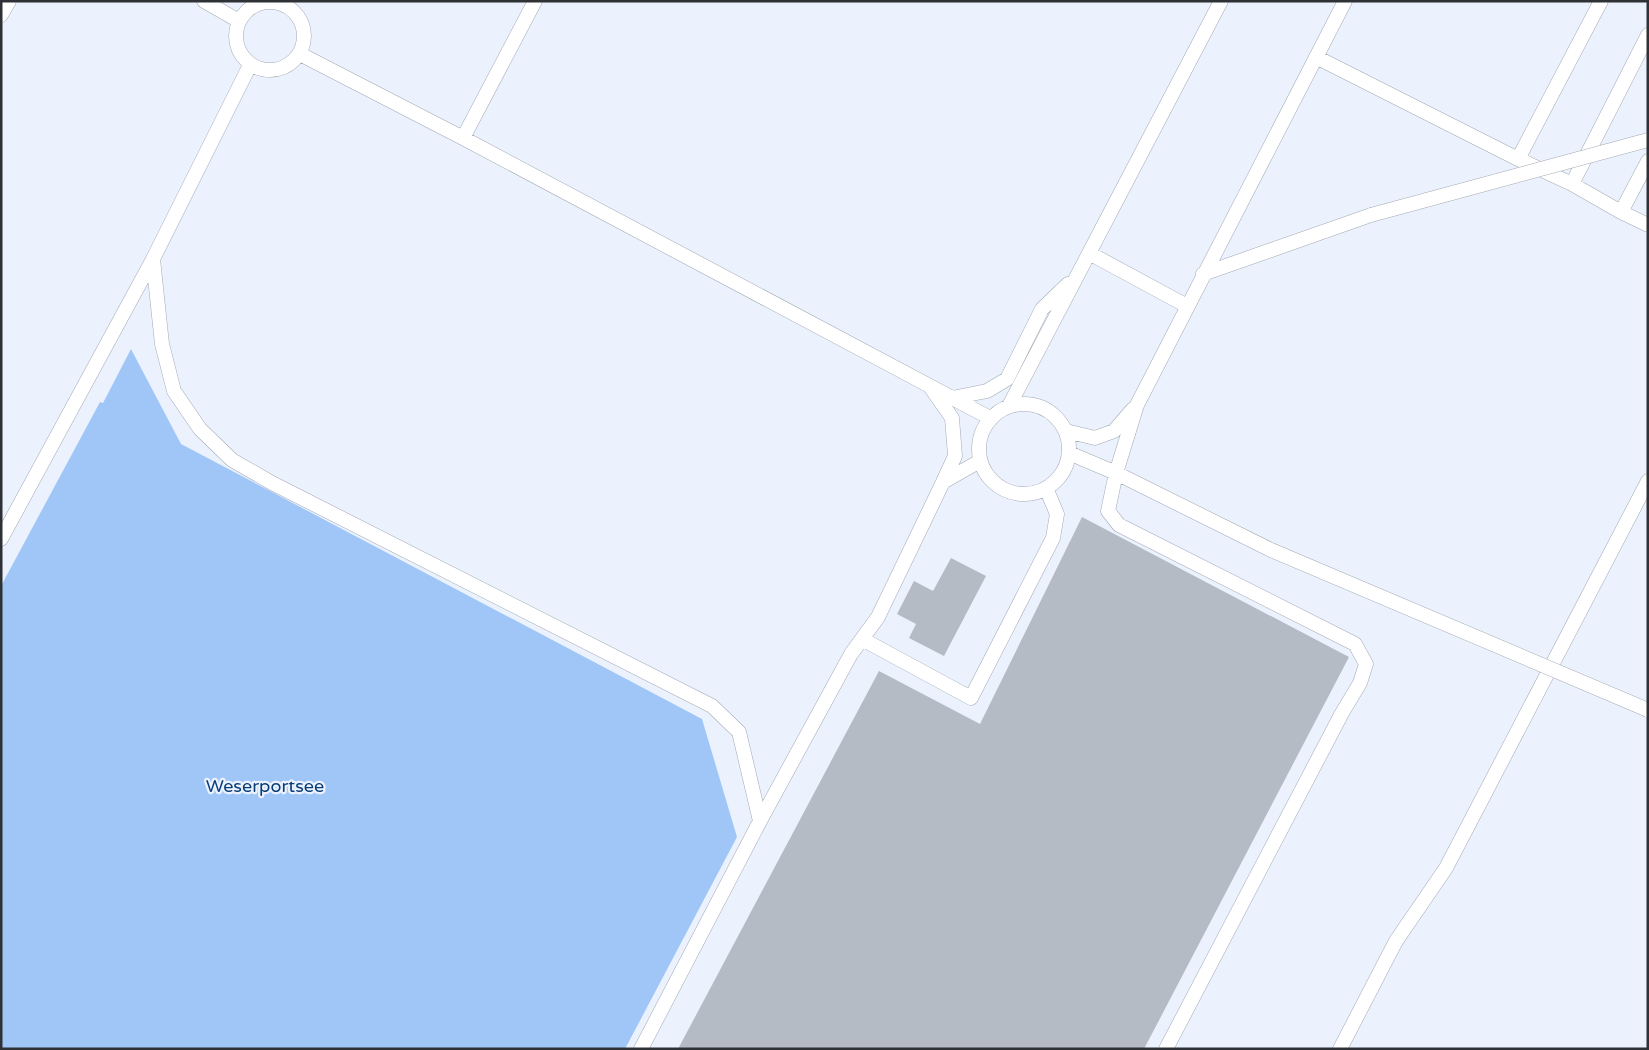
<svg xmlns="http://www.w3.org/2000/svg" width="1649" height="1050" font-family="'Varela Round',sans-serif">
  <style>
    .green { fill: #a0c6f8 }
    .building { fill: #b4bbc5 }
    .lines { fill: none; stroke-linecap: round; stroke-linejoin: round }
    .service-casing { stroke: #a2a9b3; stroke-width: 15 }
    .service { stroke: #fff; stroke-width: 14 }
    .service-bridge-casing { stroke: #a2a9b3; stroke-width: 15; stroke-linecap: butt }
    .service-bridge { stroke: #fff; stroke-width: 14 }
    .labels { text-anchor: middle; stroke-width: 4.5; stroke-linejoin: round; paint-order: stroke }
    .park-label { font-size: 18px; fill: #073c77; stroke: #ebf2fd }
  </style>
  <rect width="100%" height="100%" fill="#ebf2fd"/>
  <!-- green -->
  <path class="green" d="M131,349L181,444L702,719L737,837L625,1049H1V586L100,402L103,403Z"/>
  <!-- building -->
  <path class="building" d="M1082,517L1349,657L1144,1049H678L879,671L980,724Z
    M951,558L986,576L944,656L909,638L916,624L897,614L914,581L933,591Z"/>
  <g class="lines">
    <defs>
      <path id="service" d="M204,1L239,21
        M236 36a34 34 0 1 1 68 0a34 34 0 1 1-68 0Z
        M1,15L9,1
        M300,54L463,138L990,418
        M1316,57L1518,159L1572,184L1621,212L1648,225
        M463,138L535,1
        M1518,159L1601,1
        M1572,184L1648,35
        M1621,212L1648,161
        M1089,253L1187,306
        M153,259L162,344L174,391L200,429L232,460L272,483L712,706L739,732L760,821
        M1203,274L1371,215
        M931,388L952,418L955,456L943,482
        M952,398L987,391L1007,379L1042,309L1068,284
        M979 449a45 45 0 1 1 90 0a45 45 0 1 1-90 0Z
        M1009,406L1221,1
        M1066,431L1095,438L1114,431L1133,409
        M1069,453L1116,473L1271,550
        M1,539L153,259L250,65
        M862,639L971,698L1053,538L1057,514L1046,488
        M641,1049L760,821L851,654L878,617L943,482L980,461
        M1166,1049L1342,713L1360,683L1366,664L1355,644L1119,525L1108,511L1116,473L1137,405L1345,1
        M1340,1049L1396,941L1446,868L1648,481"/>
    </defs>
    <!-- service casing -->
    <use href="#service" class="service-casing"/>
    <!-- service -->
    <use href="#service" class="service"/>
    <defs>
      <path id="service-bridge" d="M1371,215L1648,140
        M1271,550L1648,710"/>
    </defs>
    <!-- service-bridge casing -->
    <use href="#service-bridge" class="service-bridge-casing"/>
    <!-- service-bridge -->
    <use href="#service-bridge" class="service-bridge"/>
  </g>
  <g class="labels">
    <!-- park labels -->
    <g class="park-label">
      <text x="265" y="792">Weserportsee</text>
    </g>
  </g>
  <!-- border -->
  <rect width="1649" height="1050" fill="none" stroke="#2e3135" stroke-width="5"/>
</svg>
